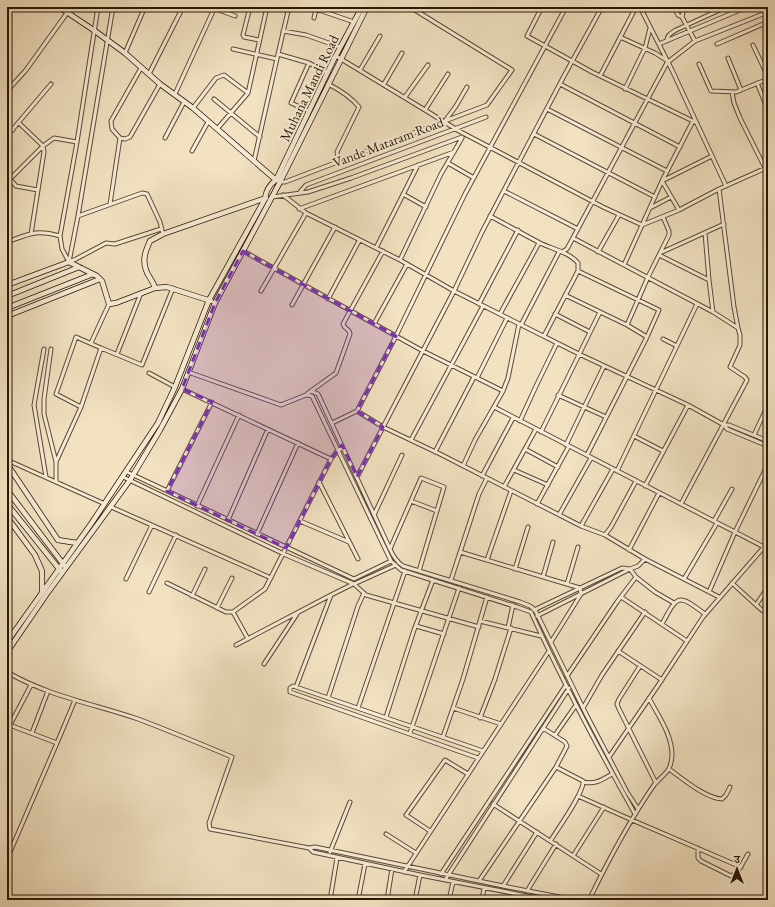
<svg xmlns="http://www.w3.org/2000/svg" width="775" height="907" font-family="'EB Garamond','Noto Serif Devanagari',serif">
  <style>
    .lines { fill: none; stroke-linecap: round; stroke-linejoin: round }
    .street-casing { stroke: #5a4a34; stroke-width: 5 }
    .secondary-casing { stroke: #271704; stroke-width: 6 }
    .street { stroke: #f7ecd7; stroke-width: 3 }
    .secondary { stroke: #f7ecd7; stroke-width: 4.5 }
    .marked { fill: #7b2cbf; fill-opacity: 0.2; stroke: #7b2cbf; stroke-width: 3; stroke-dasharray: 8 5; stroke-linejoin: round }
    .labels { text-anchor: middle; stroke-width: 4; stroke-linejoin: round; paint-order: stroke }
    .street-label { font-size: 14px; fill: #271704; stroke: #f7ecd7 }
  </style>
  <rect width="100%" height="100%" fill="#f2e2c2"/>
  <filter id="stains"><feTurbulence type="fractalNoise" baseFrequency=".005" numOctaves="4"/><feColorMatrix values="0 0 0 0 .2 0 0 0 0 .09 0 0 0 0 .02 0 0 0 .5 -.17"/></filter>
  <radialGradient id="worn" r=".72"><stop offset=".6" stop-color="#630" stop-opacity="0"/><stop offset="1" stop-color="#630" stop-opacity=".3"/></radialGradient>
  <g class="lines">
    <defs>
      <path id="street" d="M211,7L235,16
        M250,7L243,35L244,37L259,40
        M289,7L278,54L309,63L328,73
        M317,7L316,9L354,22
        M542,7L527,36L592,72L697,123
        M566,7L465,194L396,336L357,411L383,427L440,454L581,526L605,535L645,559L719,597
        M640,7L672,70L726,186
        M674,7L678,15L682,17L695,41
        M681,7L683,12L682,17
        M314,18L316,9
        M283,31L306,35L340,47
        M620,37L655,53L666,60
        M667,41C667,35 671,33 676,30L726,7
        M659,44L747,7
        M717,44L768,22
        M753,45L768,77
        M233,49L277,59
        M125,53L144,9V7
        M336,56L425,110L459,131L603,207L642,225L679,210L719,189L768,167
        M728,58L741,90
        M668,62L695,41L768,12
        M309,63L291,103L309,111
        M699,64L711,91L736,92L768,79
        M360,70L380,36
        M149,74L183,7
        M600,76L636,7
        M757,83L768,110
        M328,84C340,90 350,96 359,107L337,152L339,162
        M384,84L402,53
        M560,84L680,147
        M625,89L645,48L650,28
        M7,91L26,70L67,13
        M732,92L734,103L740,118L765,168
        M175,94L214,9
        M405,97L428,65
        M214,99L260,137
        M193,108L216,78L224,75L248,93
        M547,109L667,171
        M425,110L448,74
        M445,121L456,106L467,87
        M19,123L43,146L44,152L31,234
        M7,125L13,130
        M217,129L248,93L267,7
        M534,134L655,197
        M7,136L51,84
        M120,138L112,129L111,121L141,68
        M165,138L184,102
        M77,142L98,7
        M192,151L208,122
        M254,161L278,54
        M448,163L474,178
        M7,177L10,179L43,146L54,138L77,142L60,236
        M10,179L16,186L38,190
        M279,182H285L487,105L512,70L410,7
        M504,191L578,229
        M300,192L306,185L486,117
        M403,194L426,207
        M283,195L306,213L400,260L454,291L579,354L688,405L724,425H729L768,441
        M272,197L308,192L351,178L462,137
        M7,198L10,179
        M110,204L120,138L125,139L130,137L160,84
        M650,208L671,197
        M299,209L454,152
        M679,210L662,181L712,156
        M78,216L142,193L147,194L160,222L163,234
        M490,216C507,225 523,234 540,243C552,249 569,252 578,263V271L544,336
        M705,233L709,280
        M573,238L713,312L738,328
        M7,242C29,234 36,229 60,236L62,249L69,262
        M376,248L418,165
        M243,251L423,351L503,391
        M562,252L567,249L668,61
        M598,252L619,215
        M660,253L724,224
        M659,255L709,280L713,312
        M400,260L441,174L462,138
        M69,262L78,216L113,7
        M69,262L76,259L106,243L115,244L161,229
        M624,265L662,181L693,121
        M578,271L659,310L647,337
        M261,291L306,213
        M565,295L627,325L647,337L587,455
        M328,299L359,241
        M479,304L518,230
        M292,305L335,227
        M768,309V323
        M500,314L539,243
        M555,314L590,332
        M374,324L407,264
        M521,325L559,252
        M627,325L648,277L669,235V231L663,217
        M663,339L677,346
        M91,343L109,304
        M44,349L34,405L46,477
        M51,349L44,399V414L56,462
        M117,354L141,293
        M188,372L281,405L306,395L311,391L318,394L390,549C393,556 397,562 403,566L520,602L530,606L535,610L586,714L627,792L638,809
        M149,373L175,387
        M477,378L507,318
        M182,389L331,459
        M311,391L336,373L350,334C350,329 344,329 343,324L383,251
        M306,395L312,396L391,561L401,570L517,607L531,612C562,681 598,748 635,814
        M558,395L606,417
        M81,407L56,394L76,337L101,348
        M494,407L764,547L768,538
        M520,421L537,384L557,343
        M332,423L357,411
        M724,425L727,429L768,446
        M541,432L600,312
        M754,435L768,405
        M634,436L663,451
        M411,440L483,306
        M566,445L604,366
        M525,449L558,467
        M435,452L474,377
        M7,460L105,504
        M463,466L475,440L503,391L508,378L519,324
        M514,470L548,485
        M617,471L697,304
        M127,472L354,579L391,561
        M482,476L513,418
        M123,477L286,555L354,584L396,565
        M357,477L454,291L482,232L564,76L602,7
        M56,481V462L81,407L101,348L142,365L173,288
        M319,482L358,559
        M645,486L688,405
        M504,487L536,429
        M167,491L212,402
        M411,501L437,511
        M537,504L569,446
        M681,504L747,380L745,377L730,367L740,345V335L738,328L734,307L719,189
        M197,506L239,415
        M111,507L271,578
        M374,515L402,455
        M559,515L591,458
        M228,520L268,429
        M300,521L349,542
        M714,521L732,489
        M581,526L613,469
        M257,534L298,443
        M605,535L611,527L636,481
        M390,549L421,478L444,487L419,571
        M629,550L659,493
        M460,552L580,588L581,594L551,642
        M487,560L511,491
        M515,569L528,527
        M543,577L553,542
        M636,577L655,592L674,603
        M126,579L152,525
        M684,579L717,523
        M451,580L479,494L487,478
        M167,583L226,612H233L265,589L331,459L338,450L343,448
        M732,583L756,605L768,615
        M354,584L366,595L479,627
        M567,584L578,547
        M149,592L176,535
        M709,592L735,532L768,464
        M192,596L205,569
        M621,597L687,641
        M756,605L768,587
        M217,608L232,578
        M534,610L622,568L630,569L636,577L617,602L567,676
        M233,612L248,639
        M537,616L630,569L638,566L645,559
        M480,621L541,636
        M662,624C678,594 678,594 705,614
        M416,626L444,634
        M508,628L513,605
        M236,645L331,595
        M618,651L662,680
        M264,664L297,614
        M640,666L619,699L617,704L619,709L656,783
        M7,672C48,696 94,704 138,719C170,731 201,744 232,757L209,823L210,829L309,848L315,847L503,886L575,900
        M296,687L331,595L353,584
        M328,698L358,606L364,593
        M358,708L405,571
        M453,708L501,724
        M583,708L602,675L645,612
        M386,717L414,630L433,580
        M480,718L495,679L511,628
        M7,724L57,743L75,700
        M10,725L31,685
        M543,728L565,742L567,746L556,767L583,781C585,791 557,830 551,840
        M32,733L48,691
        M410,733L459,588
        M555,735L576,705
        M443,737L463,679L487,597
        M609,757L659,684L703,617L764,547L768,546
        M478,758L290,692V688L293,686L296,687L483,751
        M669,769C683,779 705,798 722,799L726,795L730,787
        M583,782C595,785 602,780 612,774
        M578,796L632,820L741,867
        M493,804L601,874
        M430,831L406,815L445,760L468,774
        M386,834L416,853
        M309,848L313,852L420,875L548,900
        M698,848V858L701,861L731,876L737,873L748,854
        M330,852L350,802
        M573,856L604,807
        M7,859L57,743
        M404,872L549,651
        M441,874L566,685
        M445,880L569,688
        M479,881L556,767
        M503,886L537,832
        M527,891L556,844
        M330,900L337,858
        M358,900L365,864
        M387,900L392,869
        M415,900L420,875
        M449,900L453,882
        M482,900L484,888
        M515,900L516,894
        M589,900C608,861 629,821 654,785C664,773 671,773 672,755C672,734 658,716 649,698"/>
      <path id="secondary" d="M59,7L95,31L125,53L160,84L193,108L276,180
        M7,285L69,262L97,276L102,281L109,304L116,303L155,288L167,287L211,301
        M155,288C153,280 148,277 146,270C142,259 146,250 150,241L163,234L266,198
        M7,296L79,267
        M7,308L93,274
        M7,316L100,279
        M7,464L58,540L77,543
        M7,490L64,565
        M7,504L60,570
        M7,517L35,555L42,571V591
        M7,642L91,524L158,423L175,387L209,300L265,199C266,190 269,185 276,180L334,59L362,7
        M7,652L46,595L130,480L160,430L182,389L215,303L280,182L367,7"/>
    </defs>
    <!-- street casing -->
    <use href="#street" class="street-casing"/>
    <!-- secondary casing -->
    <use href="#secondary" class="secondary-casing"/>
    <!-- street -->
    <use href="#street" class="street"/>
    <!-- secondary -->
    <use href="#secondary" class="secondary"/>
  </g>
  <!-- marked area -->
  <path class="marked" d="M243,251L396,336L357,411L383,427L357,477L342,445L331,459L286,548L167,491L212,402L182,389L215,303Z"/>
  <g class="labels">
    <!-- street labels -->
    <g class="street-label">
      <text transform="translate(309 88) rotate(-64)" y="5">Muhana Mandi Road</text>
      <text transform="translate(388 142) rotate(-21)" y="5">Vande Mataram Road</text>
    </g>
  </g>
  <!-- margin -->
  <rect width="775" height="907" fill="none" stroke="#f2e2c2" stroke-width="24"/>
  <rect x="8" y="8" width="759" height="891" fill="none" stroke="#271704" stroke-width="2"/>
  <rect x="12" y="12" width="751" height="883" fill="none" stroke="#271704"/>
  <!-- north arrow -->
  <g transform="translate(737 869)" stroke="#f7ecd7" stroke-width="3" paint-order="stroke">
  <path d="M0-3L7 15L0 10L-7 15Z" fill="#271704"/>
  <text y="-6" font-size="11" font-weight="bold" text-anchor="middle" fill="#271704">उ</text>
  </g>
  <rect width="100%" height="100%" filter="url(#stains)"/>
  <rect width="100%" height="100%" fill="url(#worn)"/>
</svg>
